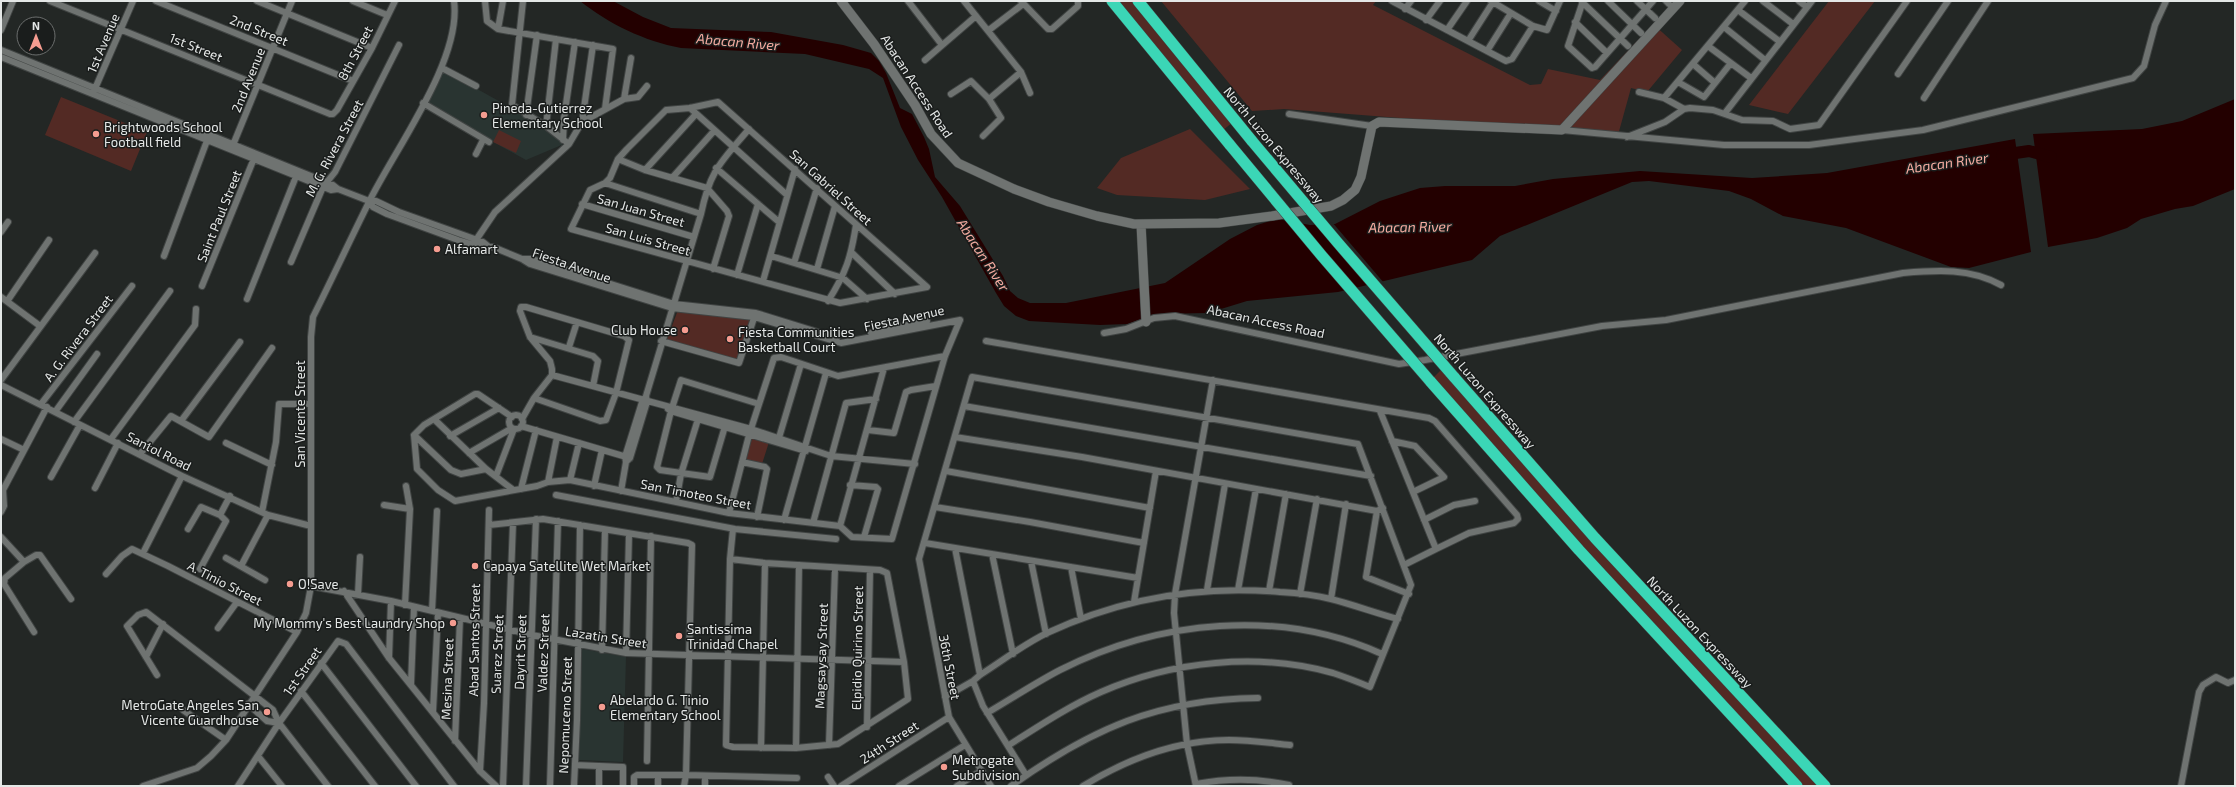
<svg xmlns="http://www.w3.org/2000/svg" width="2236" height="787" font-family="'Exo 2',sans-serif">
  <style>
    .built { fill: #293431 }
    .green { fill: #532a24 }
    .water { fill: #230000 }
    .pier { fill: #232725 }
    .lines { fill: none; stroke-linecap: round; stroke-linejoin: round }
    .river { stroke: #230000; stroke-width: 12 }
    .street-casing { stroke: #404443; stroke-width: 8 }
    .secondary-casing { stroke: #404443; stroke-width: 10 }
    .highway-casing { stroke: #404443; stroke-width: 12 }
    .street { stroke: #6f7371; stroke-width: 6 }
    .secondary { stroke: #6f7371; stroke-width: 9 }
    .highway { stroke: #3bd6b6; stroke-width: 11 }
    .highway-bridge-casing { stroke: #404443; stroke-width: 12; stroke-linecap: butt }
    .highway-bridge { stroke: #3bd6b6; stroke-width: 11 }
    .poi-dot { fill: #f59c90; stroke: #1a1d1c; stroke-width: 1.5 }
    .labels { text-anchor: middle; stroke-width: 3; stroke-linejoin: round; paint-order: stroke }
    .street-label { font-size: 13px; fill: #e4e7e6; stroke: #1a1d1c }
    .poi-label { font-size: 13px; fill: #e4e7e6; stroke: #1a1d1c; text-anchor: start }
    .water-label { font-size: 14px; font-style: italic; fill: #f6aca1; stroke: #1a1d1c }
  </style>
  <rect width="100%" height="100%" fill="#232725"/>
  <!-- built -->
  <path class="built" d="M443,70L542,125L564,144L526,160L425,104Z
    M582,649L626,657L623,762L579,760Z"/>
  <!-- green -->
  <path class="green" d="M1117,1H1132L1232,123L1223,130Z
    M1161,1H1376L1373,5L1530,85L1541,84L1548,69L1600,80L1653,24L1682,50L1647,92L1631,88L1618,135L1284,109L1252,111Z
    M1829,1H1875L1788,114L1749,105Z
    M61,97L147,132L131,171L45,135Z
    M1190,129L1250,189L1205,200L1117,195L1097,188L1121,158Z
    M499,130L521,141L516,153L493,142Z
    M678,310L750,320L739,362L666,342Z
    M1441,370L1819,786H1802L1621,590L1433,378Z
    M753,436L769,442L762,464L745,459Z"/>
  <!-- water -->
  <path class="water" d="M580,1H613L643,17L671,28L771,32L843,45L871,53L879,61L886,73L900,108L912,114L924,137L929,149L935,177L960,206L1003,276L1010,291L1018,298L1030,303H1066L1165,283L1230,239L1257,225L1277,219L1310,225L1335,224L1380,201L1420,188L1445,186H1515L1553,179L1640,171L1752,178L1827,173L2015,139L2031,252L1969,268L1951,267L1846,228L1783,216L1751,199L1729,191L1649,181L1632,182L1500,236L1472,260L1338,292L1247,301L1208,313L1156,314L1127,324L1100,325L1029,321L1016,316L1004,306L996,293L942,197L918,160L901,127L883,78L869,69L805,54L681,48C644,41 609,24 580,1Z
    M2235,99V189L2193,206L2175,209L2141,219L2127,228L2097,238L2048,247L2033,134L2142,129L2182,121Z"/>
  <!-- pier -->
  <path class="pier" d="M1332,222L1384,283L1371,286L1316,223Z"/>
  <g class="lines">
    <!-- river -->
    <path class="river" d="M2002,155L2029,151L2051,157"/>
    <defs>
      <path id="street" d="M50,1L330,114H333L337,110L372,48L395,1
        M156,1L353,81
        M257,1L372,48
        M353,1L387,15
        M485,1L487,21L498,29L613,49L605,109
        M523,1L512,105L546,126L569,144
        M908,1L942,45
        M964,1L1021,72L1030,93
        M1021,1L1048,29H1052L1078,6V1
        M1392,1L1506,61L1512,59L1533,26
        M1491,1L1533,26L1547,30L1560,1
        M1539,1L1556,11
        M1583,1L1568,46L1592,68L1595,67L1653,1
        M1608,1L1641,33
        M1637,1L1655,18
        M1666,1L1669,4
        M1763,1L1793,24
        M1799,1L1807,7
        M1582,2L1628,46
        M1405,9L1411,1
        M1738,10L1779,41
        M1426,20L1440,1
        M1575,22L1607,53
        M1724,27L1765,60
        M498,29L503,1
        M1,30L13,1
        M989,30L1023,4
        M1447,30L1467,1
        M1468,41L1493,2
        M1708,46L1751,78
        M1,50L333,185L338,189L369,201H376L399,212L483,242L488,246
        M1487,51L1511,13
        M1,57L331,190L338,189
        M925,60L976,16
        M1693,64L1715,83
        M442,68L476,86
        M1898,74L1948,1
        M1678,82L1704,97L1731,63
        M94,91L133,1
        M1639,92L1664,98L1684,109
        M951,94L971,81L989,99L1001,118L983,136
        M1664,98L1745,1
        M1924,98L1988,1
        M624,99L631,58
        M989,99L1021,72
        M718,102L927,287L840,303L571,229L590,190L605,183L610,178L618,159L627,149L666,110L690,108Z
        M423,103L489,142
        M690,108L787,195
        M1725,113L1812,1
        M1289,114L1372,126
        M526,115L537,35
        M582,122L593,45
        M546,126L556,39
        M1562,130L1724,145H1809L1923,130L2133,78L2144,66L2155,25L2166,1
        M1627,137L1665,122L1684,109L1690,108L1713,110L1742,120L1773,121L1790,129L1819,125L1907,1
        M563,140L564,118L575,42
        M233,145L292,1
        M476,154L483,140
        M618,159L645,170L707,188L727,211L729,216L713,269
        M716,168L779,222
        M645,170L696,114
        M672,178L714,131
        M605,183L701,214
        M369,201L373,207L387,214L458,240L481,247H493L522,259L530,264L672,308L754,317L841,343L960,320
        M582,204L694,237
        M1,232L8,222
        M474,243L495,212L569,144L582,122L624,99L638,97L647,86
        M852,253L895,294
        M164,256L208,138
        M771,256L843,278L867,299
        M522,259H532L674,304L756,313L837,338
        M291,262L323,187L335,172L399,45
        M794,263L817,188
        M817,269L835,206
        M737,275L758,204
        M763,281L795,169
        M202,286L255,156
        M1,297L40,326
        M247,299L297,174
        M8,300L49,240
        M828,301C846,273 851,257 856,225
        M871,333L927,321
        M1104,333L1126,329L1154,318L1175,316L1399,364L1425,360L1602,326L1666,320L1903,273C1938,270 1970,268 2001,285
        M530,337L593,356L598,361L593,386
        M661,341L739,363L755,315
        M986,341L1429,418L1435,421L1517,515L1518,519L1514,523L1469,533L1436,549
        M569,347L577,322
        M552,375L751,429L831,456L915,464
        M1,380L95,253
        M1,385L182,476L268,515L311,526
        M41,404L132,286
        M964,406L1371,476
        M668,409L671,411L806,451
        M1380,411L1436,549L1404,565
        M55,412L97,354
        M509 422a7 7 0 1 1 14 0a7 7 0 1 1-14 0Z
        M512,417L478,394H475L424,425L414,435L417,469L438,490L455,501L537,486L548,482L557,437
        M522,419L534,398L552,375V369L550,361L530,337L520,311L521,307H526L624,336L629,340L616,393L606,420L600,421L534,398
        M435,420L486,469L512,489
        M181,421L240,342
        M74,422L170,291
        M726,423L710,477L660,470L657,467L671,411L681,380L759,404
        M521,426L630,458
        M868,430L894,433L906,392L911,390L936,386
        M414,435L451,470L461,474L486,469
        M450,436L499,408
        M955,437L1082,457L1377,511L1383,508
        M1,439L24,450
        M111,439L195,325L196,309
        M778,441L801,364
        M1392,441L1415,446L1444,477L1413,492
        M226,443L272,465
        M469,453L512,428
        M140,454L171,416L209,437L272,348
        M626,462L630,458L647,402L646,396L701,214C710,170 721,162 749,129
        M742,462L765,467L767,469L757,517
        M946,471L1150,508
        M496,476L514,429
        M51,477L80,425
        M570,480L579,443
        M548,482L570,480L729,513L840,526
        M850,485L876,487L878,489L864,537
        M594,486L602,450
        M95,488L118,443
        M521,489L536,430
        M621,491L626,462L625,457L643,399
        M556,495L735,529L836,539
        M676,502L681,474L699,416
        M384,505L410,509
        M935,507L1030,522L1144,543
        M1377,511L1366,577L1409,594
        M1,512L4,506L3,490L47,407
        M262,512L276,442L279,404H311
        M729,513L749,435L774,358L781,357L838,376L945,356
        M784,520L826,373
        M1424,520L1454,505L1475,501
        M813,523L846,403L876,399
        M489,525L543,519L688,543L692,545L686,775H637L634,777V786
        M840,526L852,537L892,539L945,356L960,320
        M840,526L884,368
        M188,529L201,507L220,515
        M1,537L24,562L5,578L4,584L34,632
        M925,543L1138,578
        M955,548L980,675
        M143,553L182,476
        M992,554L1013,654
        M226,558L265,580
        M730,559L765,563L880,570L887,573L904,662L908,699L838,744L796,748L733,747L726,745L730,559L733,529
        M1031,561L1046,634
        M24,562L36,555H40L71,599
        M241,566L268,515
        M1071,567L1081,619
        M200,569L226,521L220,515L230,496
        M106,574L122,556L132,549L168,566L297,632
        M311,586L391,601L532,635L626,653L904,662
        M1207,590L1225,484
        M1238,590L1256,489
        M344,591L389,658L480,771L496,786
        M1269,591L1286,494
        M358,594L360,557
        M1300,594L1317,499
        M1331,599L1346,504
        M1134,602L1156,471
        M405,605L410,509L406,486
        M432,611L437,511
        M218,628L237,602
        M602,650L605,530
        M626,653L629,534
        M146,657L163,624
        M389,658L391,601
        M321,663L416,786
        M157,675L127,626L138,615L146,612L273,710L279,723L328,786
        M973,681L983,706L1026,775
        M411,684L414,607
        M301,691L375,786
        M945,697L973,681L980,675C1002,661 1024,644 1047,633C1120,599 1200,585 1280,592C1297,593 1315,595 1331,599C1354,605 1376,613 1398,619
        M248,704L267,721L279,723
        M183,710L226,740
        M433,711L438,613
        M987,713C1011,699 1035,683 1060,670C1159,620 1280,608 1382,654
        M867,727L870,570
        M455,741L460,618
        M829,745L835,568
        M761,748L765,563
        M796,748L799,565
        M258,756L282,786
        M647,761L651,536
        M575,765L623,767V786
        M480,771L484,703L489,510
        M705,776V786
        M828,777L834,786
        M1196,784C1228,778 1257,778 1289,785
        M143,786L197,768L211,756L226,740L297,632L306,613L311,586V337L313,317C332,279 350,240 369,202C395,149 462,60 454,1
        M238,786L279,723L338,641L346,644L454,786
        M503,786L513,523
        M526,786L536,519
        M550,786L558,521
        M574,786L577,720L580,525
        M599,786V766
        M658,786V775
        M684,786L686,775L797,778
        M841,786L949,717
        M899,786L965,745
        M957,786L981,771
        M991,786L949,717L919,559L972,377L1358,444L1411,585L1370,687C1358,682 1345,677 1333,673C1258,652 1172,661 1101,692C1069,706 1039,726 1009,745
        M1011,786C1091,729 1158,699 1258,698
        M1083,786C1127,759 1178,740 1229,740C1250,740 1270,743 1290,745
        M1196,786L1187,744L1174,613L1175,594L1213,380
        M2181,786L2199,692L2203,685L2216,677L2228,683L2235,680"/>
      <path id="secondary" d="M841,1L874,44L915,105L931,134L958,163L1014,189L1049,202L1097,216L1134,224L1219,223L1272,216L1331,206L1343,200L1355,190L1361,177L1372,126L1379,122L1562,130L1680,1
        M1141,224L1146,322"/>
      <path id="highway" d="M1112,1L1230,145
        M1138,1L1252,141
        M1454,377L1595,538L1825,786
        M1430,381L1579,550L1797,786"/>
    </defs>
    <!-- street casing -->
    <use href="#street" class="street-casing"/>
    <!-- secondary casing -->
    <use href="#secondary" class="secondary-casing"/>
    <!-- highway casing -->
    <use href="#highway" class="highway-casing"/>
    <!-- street -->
    <use href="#street" class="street"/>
    <!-- secondary -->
    <use href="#secondary" class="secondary"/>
    <!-- highway -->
    <use href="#highway" class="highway"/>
    <defs>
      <path id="highway-bridge" d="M1252,141L1338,243L1454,377
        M1230,145L1322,256L1430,381"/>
    </defs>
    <!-- highway-bridge casing -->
    <use href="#highway-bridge" class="highway-bridge-casing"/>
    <!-- highway-bridge -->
    <use href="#highway-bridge" class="highway-bridge"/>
  </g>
  <!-- markers -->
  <g class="poi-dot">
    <circle cx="484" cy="115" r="4"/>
    <circle cx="96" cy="134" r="4"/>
    <circle cx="437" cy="249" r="4"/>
    <circle cx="685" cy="330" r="4"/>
    <circle cx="730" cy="339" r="4"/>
    <circle cx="475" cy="566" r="4"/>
    <circle cx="290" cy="584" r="4"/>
    <circle cx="453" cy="623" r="4"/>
    <circle cx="679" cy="636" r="4"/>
    <circle cx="602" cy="707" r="4"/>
    <circle cx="267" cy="712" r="4"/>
    <circle cx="944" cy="767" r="4"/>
  </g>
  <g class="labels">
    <!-- street labels -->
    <g class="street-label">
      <text transform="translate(259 30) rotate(22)" y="5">2nd Street</text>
      <text transform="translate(103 43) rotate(-67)" y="5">1st Avenue</text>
      <text transform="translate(196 47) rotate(22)" y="5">1st Street</text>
      <text transform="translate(355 53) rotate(-62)" y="5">8th Street</text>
      <text transform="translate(248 80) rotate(-68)" y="5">2nd Avenue</text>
      <text transform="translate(917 86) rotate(57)" y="5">Abacan Access Road</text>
      <text transform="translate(1274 145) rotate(50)" y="5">North Luzon Expressway</text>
      <text transform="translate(334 148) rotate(-62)" y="5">M. G. Rivera Street</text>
      <text transform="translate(831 187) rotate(42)" y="5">San Gabriel Street</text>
      <text transform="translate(641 210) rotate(16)" y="5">San Juan Street</text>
      <text transform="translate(219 216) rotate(-68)" y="5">Saint Paul Street</text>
      <text transform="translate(648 239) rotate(16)" y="5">San Luis Street</text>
      <text transform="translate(572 265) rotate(19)" y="5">Fiesta Avenue</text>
      <text transform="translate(904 318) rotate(-12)" y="5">Fiesta Avenue</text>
      <text transform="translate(1266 321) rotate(12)" y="5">Abacan Access Road</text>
      <text transform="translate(78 338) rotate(-53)" y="5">A. G. Rivera Street</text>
      <text transform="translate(1485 391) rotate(49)" y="5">North Luzon Expressway</text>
      <text transform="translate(300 414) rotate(-90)" y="5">San Vicente Street</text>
      <text transform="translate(159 451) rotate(27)" y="5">Santol Road</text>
      <text transform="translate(696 494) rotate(11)" y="5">San Timoteo Street</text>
      <text transform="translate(225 583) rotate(27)" y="5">A. Tinio Street</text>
      <text transform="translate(1700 632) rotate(47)" y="5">North Luzon Expressway</text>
      <text transform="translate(606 637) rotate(9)" y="5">Lazatin Street</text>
      <text transform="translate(474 640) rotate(-89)" y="5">Abad Santos Street</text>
      <text transform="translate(857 648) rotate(-89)" y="5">Elpidio Quirino Street</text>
      <text transform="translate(520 652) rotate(-88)" y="5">Dayrit Street</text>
      <text transform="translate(543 653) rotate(-88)" y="5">Valdez Street</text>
      <text transform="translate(497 654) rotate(-88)" y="5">Suarez Street</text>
      <text transform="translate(821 656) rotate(-88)" y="5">Magsaysay Street</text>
      <text transform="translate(950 667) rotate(79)" y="5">36th Street</text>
      <text transform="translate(302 671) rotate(-55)" y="5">1st Street</text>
      <text transform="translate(447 679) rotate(-88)" y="5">Mesina Street</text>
      <text transform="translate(565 715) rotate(-88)" y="5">Nepomuceno Street</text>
      <text transform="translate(889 742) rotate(-33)" y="5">24th Street</text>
    </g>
    <!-- poi labels -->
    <g class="poi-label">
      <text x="492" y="113">Pineda-Gutierrez<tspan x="492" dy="15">Elementary School</tspan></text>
      <text x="104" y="132">Brightwoods School<tspan x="104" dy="15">Football field</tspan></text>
      <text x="445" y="254">Alfamart</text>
      <text x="677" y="335" text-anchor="end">Club House</text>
      <text x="738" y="337">Fiesta Communities<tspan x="738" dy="15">Basketball Court</tspan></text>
      <text x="483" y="571">Capaya Satellite Wet Market</text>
      <text x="298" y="589">O!Save</text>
      <text x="445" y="628" text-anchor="end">My Mommy's Best Laundry Shop</text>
      <text x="687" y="634">Santissima<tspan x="687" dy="15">Trinidad Chapel</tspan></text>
      <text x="610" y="705">Abelardo G. Tinio<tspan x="610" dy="15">Elementary School</tspan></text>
      <text x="259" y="710" text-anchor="end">MetroGate Angeles San<tspan x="259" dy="15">Vicente Guardhouse</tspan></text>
      <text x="952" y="765">Metrogate<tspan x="952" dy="15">Subdivision</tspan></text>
    </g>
    <!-- water labels -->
    <g class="water-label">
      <text transform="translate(738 42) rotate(5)" y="5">Abacan River</text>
      <text transform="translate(1947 163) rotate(-8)" y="5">Abacan River</text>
      <text transform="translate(1410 227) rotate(-1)" y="5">Abacan River</text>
      <text transform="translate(983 255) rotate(57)" y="5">Abacan River</text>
    </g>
  </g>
  <!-- border -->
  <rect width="2236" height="787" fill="none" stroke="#e4e7e6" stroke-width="4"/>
  <!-- north arrow -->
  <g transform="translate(36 36)"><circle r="19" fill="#1a1d1c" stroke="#6b6e6d"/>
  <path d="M0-3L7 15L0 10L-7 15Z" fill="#f59c90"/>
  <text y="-6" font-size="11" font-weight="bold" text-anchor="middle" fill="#e4e7e6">N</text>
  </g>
</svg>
